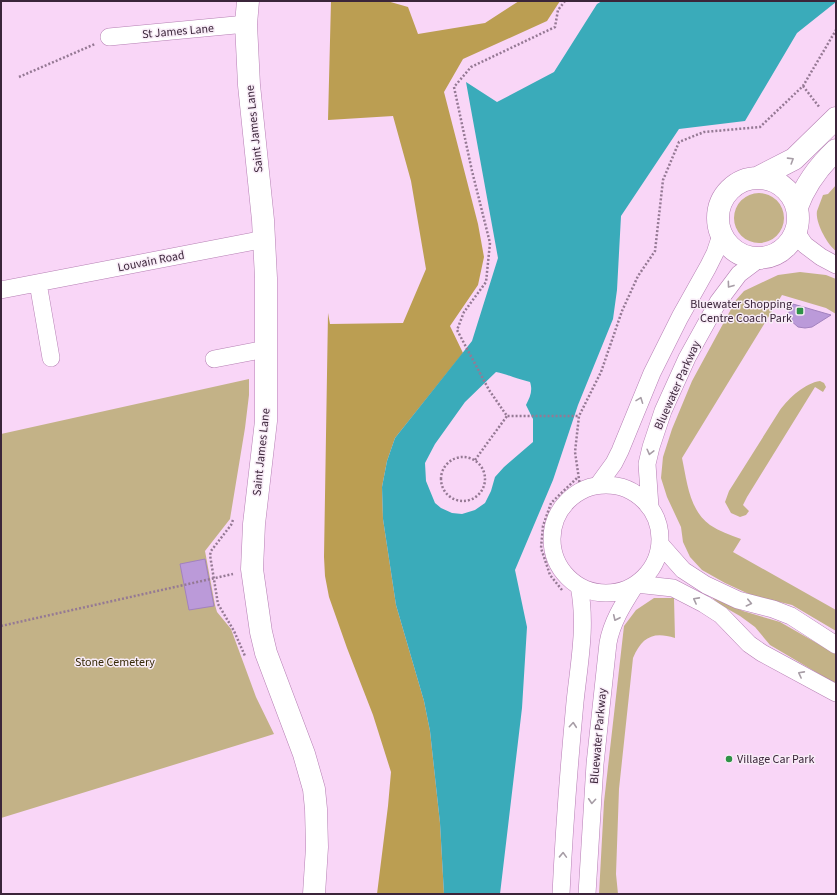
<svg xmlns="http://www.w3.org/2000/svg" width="837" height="895" font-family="'Source Sans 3',sans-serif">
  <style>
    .green { fill: #c3b287 }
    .forest { fill: #bb9e52 }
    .water { fill: #3aabba; fill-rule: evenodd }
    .building { fill: #bb9ad9; stroke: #a281bf }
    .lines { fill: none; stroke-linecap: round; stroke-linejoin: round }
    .street-casing { stroke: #b57fb3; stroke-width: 18 }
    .secondary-casing { stroke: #b57fb3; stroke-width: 23 }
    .path { stroke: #957994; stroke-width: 2.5; stroke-dasharray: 2 2; stroke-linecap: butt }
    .street { stroke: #fff; stroke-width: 17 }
    .secondary { stroke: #fff; stroke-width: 22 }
    .oneway { stroke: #a79da6 }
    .poi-dot { fill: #2f9247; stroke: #f8ecf7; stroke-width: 1.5 }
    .labels { text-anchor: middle; stroke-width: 3; stroke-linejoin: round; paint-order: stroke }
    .street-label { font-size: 12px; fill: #3b253a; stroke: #f8ecf7 }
    .poi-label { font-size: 12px; fill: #3b253a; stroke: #f8ecf7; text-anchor: end }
    .park-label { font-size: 12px; fill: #362906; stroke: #f8ecf7 }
  </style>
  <rect width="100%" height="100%" fill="#f9d6f7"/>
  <!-- green -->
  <path class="green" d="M836,185V251C827,244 815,222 817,211C819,206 821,200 823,195L828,194Z
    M734 218a25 25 0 1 1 50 0a25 25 0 1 1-50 0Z
    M800,272L826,275L836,279V314L826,308L782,295L682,458C687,481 689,510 710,525C719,531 730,535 741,539L733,552L836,610V631L792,605L751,595L725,583L702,570L690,557L683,542L681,527L667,497L661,478L663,457L672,429L692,381L736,300L744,291L778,275Z
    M249,379V395L245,428L230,519L205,551L215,605L217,612L231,629L256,697L274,734L1,818V434Z
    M820,381L824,383L826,387L823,392L815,387L747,497L743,505L749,511L746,515L740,517L731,513L725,502L729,491L780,410C789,398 805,383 820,381Z
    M708,594L743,611L780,622L836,654V684L770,645L755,627L740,616L719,604Z
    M654,598H674L675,638C653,631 642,637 633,658L619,789L616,874L618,894H599L604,802L624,626L636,610Z"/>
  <!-- forest -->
  <path class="forest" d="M331,1H387L408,7L418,34L485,23L519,1H560L547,21L463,59L444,92L478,224L484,257L478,285L450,326L463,353L395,438L387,461L382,487L383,519L396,605L424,701L430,731L440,823L444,894H377L388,806L391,772L373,715L347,648L329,597L325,576L324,557L328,313L330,324L403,323L426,269L411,181L393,116L328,120Z"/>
  <!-- water -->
  <path class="water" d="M602,1L836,2L797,33L745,121L679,129L621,216L617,290L613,319L578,405L553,480L515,570L527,627L522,708L500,894H444L440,823L430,731L424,701L396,605L383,519L382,487L387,461L395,438L472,341L498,258L466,82L497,102L554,72L597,4ZM496,372C502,373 507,375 513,377C518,379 524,380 530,382C533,391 530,397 526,405L533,419V442L504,467L495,477L491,491L485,503L475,510L462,514L452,513L441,508L435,503L426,481L425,463L435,444L465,402Z"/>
  <!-- building -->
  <path class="building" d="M793,304L831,315L812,327L805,328L798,327L789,319L788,314Z
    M205,559L214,606L189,610L180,564Z"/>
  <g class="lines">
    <defs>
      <path id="street" d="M109,37L246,24
        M796,232L805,245L821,257L836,265
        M38,283L51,358
        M1,290L265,239
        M214,359L266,349
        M552 539a54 54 0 1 1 108 0a54 54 0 1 1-108 0Z
        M598,485L614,463L620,451L652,373L680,317L708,267L715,253L721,235
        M650,507L647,464L651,447L663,411L687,358L718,302L739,274L759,259
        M660,544L683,570L706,585L738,600L773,609L791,616L836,645
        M561,894C564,830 569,766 575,702C579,663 587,625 579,586
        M587,894L595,764L608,643C612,621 624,603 636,584L673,588L704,604L721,615L749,644L762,653L836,693"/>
      <path id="secondary" d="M248,1L246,24L249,85L263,220L266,278V421L254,524L252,569L261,632L266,653L304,754L314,789L316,809L317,847L314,894
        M718 218a40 40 0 1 1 80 0a40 40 0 1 1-80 0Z
        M757,178L794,159L836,118
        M797,207C805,185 819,166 836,150"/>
    </defs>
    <!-- street casing -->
    <use href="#street" class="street-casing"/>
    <!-- secondary casing -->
    <use href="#secondary" class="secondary-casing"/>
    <!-- path -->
    <path class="path" d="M565,1L558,10L555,27L471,67L454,87L472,171L490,243L486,282L464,312L457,330L489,390L507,416H579
      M19,77L95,44
      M803,86L820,108
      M441 479a22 22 0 1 1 44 0a22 22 0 1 1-44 0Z
      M475,460L507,416
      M580,486L575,452L579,416L601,372L622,311L638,276L655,251L663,180L679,142L704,132L760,127L803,86L836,30
      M233,520L231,525L211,551L210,555L218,604L234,631L245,656
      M562,590L550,575L541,548L543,526L551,503L578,477
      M1,626L233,574"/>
    <!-- street -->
    <use href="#street" class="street"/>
    <!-- secondary -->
    <use href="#secondary" class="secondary"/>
  </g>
  <!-- one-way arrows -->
  <defs><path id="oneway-chevron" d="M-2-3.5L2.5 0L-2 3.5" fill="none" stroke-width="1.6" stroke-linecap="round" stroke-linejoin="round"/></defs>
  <g class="oneway">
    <use href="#oneway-chevron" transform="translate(791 160) rotate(-32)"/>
    <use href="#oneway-chevron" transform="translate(730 285) rotate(126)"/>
    <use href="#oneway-chevron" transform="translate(640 400) rotate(-69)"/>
    <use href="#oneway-chevron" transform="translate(650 452) rotate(104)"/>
    <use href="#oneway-chevron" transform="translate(696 600) rotate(-152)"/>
    <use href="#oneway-chevron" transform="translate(749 603) rotate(13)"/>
    <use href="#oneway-chevron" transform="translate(616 618) rotate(115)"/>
    <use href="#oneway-chevron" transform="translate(801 674) rotate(-152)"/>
    <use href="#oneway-chevron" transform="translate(573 725) rotate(-85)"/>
    <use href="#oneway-chevron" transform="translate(592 801) rotate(94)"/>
    <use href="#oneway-chevron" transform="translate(563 855) rotate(-88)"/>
  </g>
  <!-- markers -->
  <g class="poi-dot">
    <rect x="796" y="307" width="8" height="8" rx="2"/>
    <circle cx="729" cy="759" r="4"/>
  </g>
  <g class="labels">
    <!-- street labels -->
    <g class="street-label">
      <text transform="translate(178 31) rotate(-5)" y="4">St James Lane</text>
      <text transform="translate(254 129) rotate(-96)" y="4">Saint James Lane</text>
      <text transform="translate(151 261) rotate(-11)" y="4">Louvain Road</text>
      <text transform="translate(677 385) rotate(-66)" y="4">Bluewater Parkway</text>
      <text transform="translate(261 452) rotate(-84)" y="4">Saint James Lane</text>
      <text transform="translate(598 736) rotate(-85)" y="4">Bluewater Parkway</text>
    </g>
    <!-- poi labels -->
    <g class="poi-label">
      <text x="792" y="308">Bluewater Shopping<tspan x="792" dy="14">Centre Coach Park</tspan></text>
      <text x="737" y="763" text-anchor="start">Village Car Park</text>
    </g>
    <!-- park labels -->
    <g class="park-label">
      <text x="115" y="666">Stone Cemetery</text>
    </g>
  </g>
  <!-- border -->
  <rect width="837" height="895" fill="none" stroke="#3b253a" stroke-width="4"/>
</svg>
